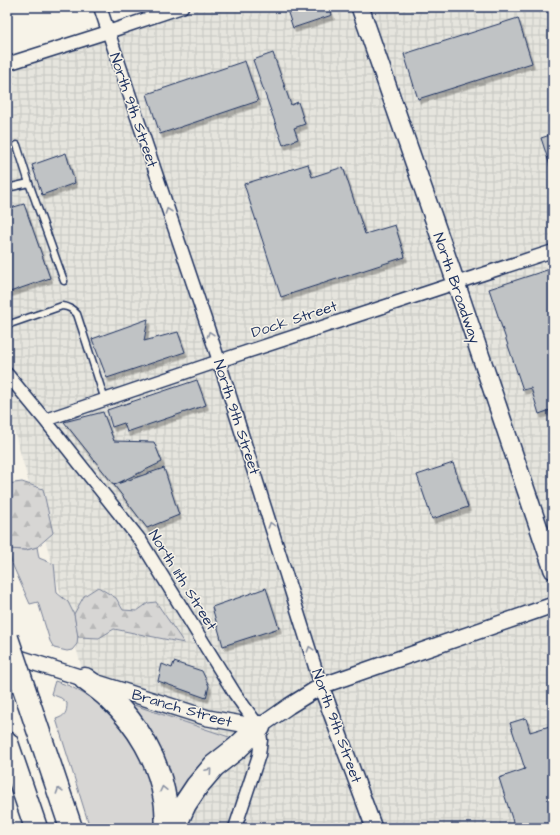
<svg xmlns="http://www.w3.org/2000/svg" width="560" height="835" font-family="'Architects Daughter',sans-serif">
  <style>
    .industrial { fill: url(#industrial-grid) }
    .grass { fill: #d7d6d4; stroke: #798299 }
    .forest { fill: url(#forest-firs); stroke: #798299 }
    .building { fill: #c0c3c5; stroke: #1b2f5e; filter: url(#shadow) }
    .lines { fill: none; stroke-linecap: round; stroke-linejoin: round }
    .service-casing { stroke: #1b2f5e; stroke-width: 9 }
    .minor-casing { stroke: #1b2f5e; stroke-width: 15 }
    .tertiary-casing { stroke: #1b2f5e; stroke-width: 18 }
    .secondary-casing { stroke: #1b2f5e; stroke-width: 20 }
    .motorway-casing { stroke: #1b2f5e; stroke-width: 25 }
    .service { stroke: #f7f3e8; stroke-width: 6 }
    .minor { stroke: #f7f3e8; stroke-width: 12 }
    .tertiary { stroke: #f7f3e8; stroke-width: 15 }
    .secondary { stroke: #f7f3e8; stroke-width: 17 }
    .motorway { stroke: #f7f3e8; stroke-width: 22 }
    .motorway-bridge-casing { stroke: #1b2f5e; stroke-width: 25; stroke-linecap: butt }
    .motorway-bridge { stroke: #f7f3e8; stroke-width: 22 }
    .oneway { stroke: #8991a3 }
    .labels { text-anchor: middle; stroke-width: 3; stroke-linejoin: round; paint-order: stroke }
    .street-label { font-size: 15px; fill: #1b2f5e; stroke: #f7f3e8 }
  </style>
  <defs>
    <pattern id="industrial-grid" width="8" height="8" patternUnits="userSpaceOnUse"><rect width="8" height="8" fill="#e6e5de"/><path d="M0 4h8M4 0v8" fill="none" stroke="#c5c5c1"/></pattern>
    <pattern id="forest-firs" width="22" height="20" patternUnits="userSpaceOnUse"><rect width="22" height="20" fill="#d7d6d4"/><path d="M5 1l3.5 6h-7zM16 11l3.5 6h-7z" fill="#b8b8b8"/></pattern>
    <filter id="shadow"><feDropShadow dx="2.5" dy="4.5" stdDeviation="0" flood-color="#0004"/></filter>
  </defs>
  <rect width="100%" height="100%" fill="#f7f3e8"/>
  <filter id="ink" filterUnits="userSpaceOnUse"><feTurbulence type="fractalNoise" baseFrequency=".025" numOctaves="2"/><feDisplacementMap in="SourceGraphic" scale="8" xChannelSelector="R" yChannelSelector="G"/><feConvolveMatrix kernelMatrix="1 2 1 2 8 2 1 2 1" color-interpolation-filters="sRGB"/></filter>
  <g filter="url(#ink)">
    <!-- industrial -->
    <path class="industrial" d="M199,7H553V828H131L85,679L7,406V72Z"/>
    <!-- grass -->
    <path class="grass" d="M37,547L39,558L54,564L57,593L68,602L74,614L78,635L77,644L72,650L67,651L54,648L50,641L38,602L30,604L13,566L8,549L26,550Z
      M55,681L70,686L98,702L127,731L144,758L156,802L157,828H90L56,719C65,716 67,713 67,703L61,698L51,694Z
      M134,705L232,738C211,755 192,770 179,793L175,792C166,761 155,731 133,708Z"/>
    <!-- forest -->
    <path class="forest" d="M22,482L43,489L53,533L37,547L26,550L8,549L7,546V484Z
      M98,587L116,598L123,610L137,611L148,603L156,602L184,643L114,629L99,638L78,637L74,614L84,596Z"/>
    <!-- building -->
    <path class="building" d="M286,7H329L332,15L293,28Z
      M518,18L532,63L418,99L404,54Z
      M273,53L291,105L298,102L305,124L294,128L298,139L283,145L253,60Z
      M245,61L258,101L160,134L147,94Z
      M553,134V175L541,138Z
      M66,153L75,183L42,195L32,165Z
      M308,164L312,177L343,167L365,234L395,225L405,257L281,297L244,184Z
      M24,204L50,278L7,293V209Z
      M553,268V409L539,414L531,388L523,390L489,289Z
      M148,319L144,341L178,332L185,352L107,378L92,339Z
      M197,380L206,405L127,432L124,423L112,427L107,410Z
      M103,412L114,441L154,442L162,462L114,485L64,422Z
      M453,463L468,507L432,519L417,475Z
      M164,468L179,515L147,528L114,485Z
      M266,588L279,628L223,646L212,607Z
      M174,662L202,671L209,686L206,698L158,681L162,664L172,668Z
      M526,718L530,732L553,725V828H515L499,778L525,769L510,723Z"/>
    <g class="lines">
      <defs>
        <path id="service" d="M17,145L29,183L64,281
          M7,188L29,183
          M7,325L62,306C70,307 72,309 77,314L105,400"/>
        <path id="minor" d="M100,7L219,361L321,686
          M7,64L108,32L182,7
          M7,374L45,420L140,540L235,694L259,727L261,740L259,755L235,828
          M45,420L228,358L553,251"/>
        <path id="tertiary" d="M7,654L208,718L259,727L289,706L321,686L553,605
          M321,686L374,828"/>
        <path id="secondary" d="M360,7L456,283L553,570"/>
        <path id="motorway" d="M85,679C93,685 102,691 109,698C138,725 159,761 165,800C167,809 166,819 167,828
          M28,700L71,828
          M7,743L36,828
          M174,828L185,804L197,786L214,766L237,748L259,727"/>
      </defs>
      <!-- service casing -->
      <use href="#service" class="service-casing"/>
      <!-- minor casing -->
      <use href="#minor" class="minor-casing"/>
      <!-- tertiary casing -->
      <use href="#tertiary" class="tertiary-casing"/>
      <!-- secondary casing -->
      <use href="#secondary" class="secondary-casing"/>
      <!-- motorway casing -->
      <use href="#motorway" class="motorway-casing"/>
      <!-- service -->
      <use href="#service" class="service"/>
      <!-- minor -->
      <use href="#minor" class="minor"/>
      <!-- tertiary -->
      <use href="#tertiary" class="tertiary"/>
      <!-- secondary -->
      <use href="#secondary" class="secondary"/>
      <!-- motorway -->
      <use href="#motorway" class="motorway"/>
      <defs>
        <path id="motorway-bridge" d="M7,638L28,700"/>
      </defs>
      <!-- motorway-bridge casing -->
      <use href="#motorway-bridge" class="motorway-bridge-casing"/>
      <!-- motorway-bridge -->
      <use href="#motorway-bridge" class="motorway-bridge"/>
    </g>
    <!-- one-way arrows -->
    <defs><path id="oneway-chevron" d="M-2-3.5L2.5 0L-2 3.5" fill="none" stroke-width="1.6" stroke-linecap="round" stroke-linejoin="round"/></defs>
    <g class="oneway">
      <use href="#oneway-chevron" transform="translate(168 211) rotate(-109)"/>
      <use href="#oneway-chevron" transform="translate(210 334) rotate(-109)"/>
      <use href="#oneway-chevron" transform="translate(271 525) rotate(-107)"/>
      <use href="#oneway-chevron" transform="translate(310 649) rotate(-107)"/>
      <use href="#oneway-chevron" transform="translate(209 771) rotate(-50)"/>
      <use href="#oneway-chevron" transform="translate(163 789) rotate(-103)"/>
      <use href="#oneway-chevron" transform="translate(59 791) rotate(-108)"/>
    </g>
  </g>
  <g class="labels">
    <!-- street labels -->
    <g class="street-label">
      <text transform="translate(134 110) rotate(71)" y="5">North 9th Street</text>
      <text transform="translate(457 288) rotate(71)" y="5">North Broadway</text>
      <text transform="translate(294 319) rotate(-18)" y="5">Dock Street</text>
      <text transform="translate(237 417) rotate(72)" y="5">North 9th Street</text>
      <text transform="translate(183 580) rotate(58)" y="5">North 11th Street</text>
      <text transform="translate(182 708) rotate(16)" y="5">Branch Street</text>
      <text transform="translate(337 726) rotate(70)" y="5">North 9th Street</text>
    </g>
  </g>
  <!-- margin -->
  <rect width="560" height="835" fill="none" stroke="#f7f3e8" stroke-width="24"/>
  <rect x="12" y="12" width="536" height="811" fill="none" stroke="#1b2f5e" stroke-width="1.5" filter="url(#ink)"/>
</svg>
